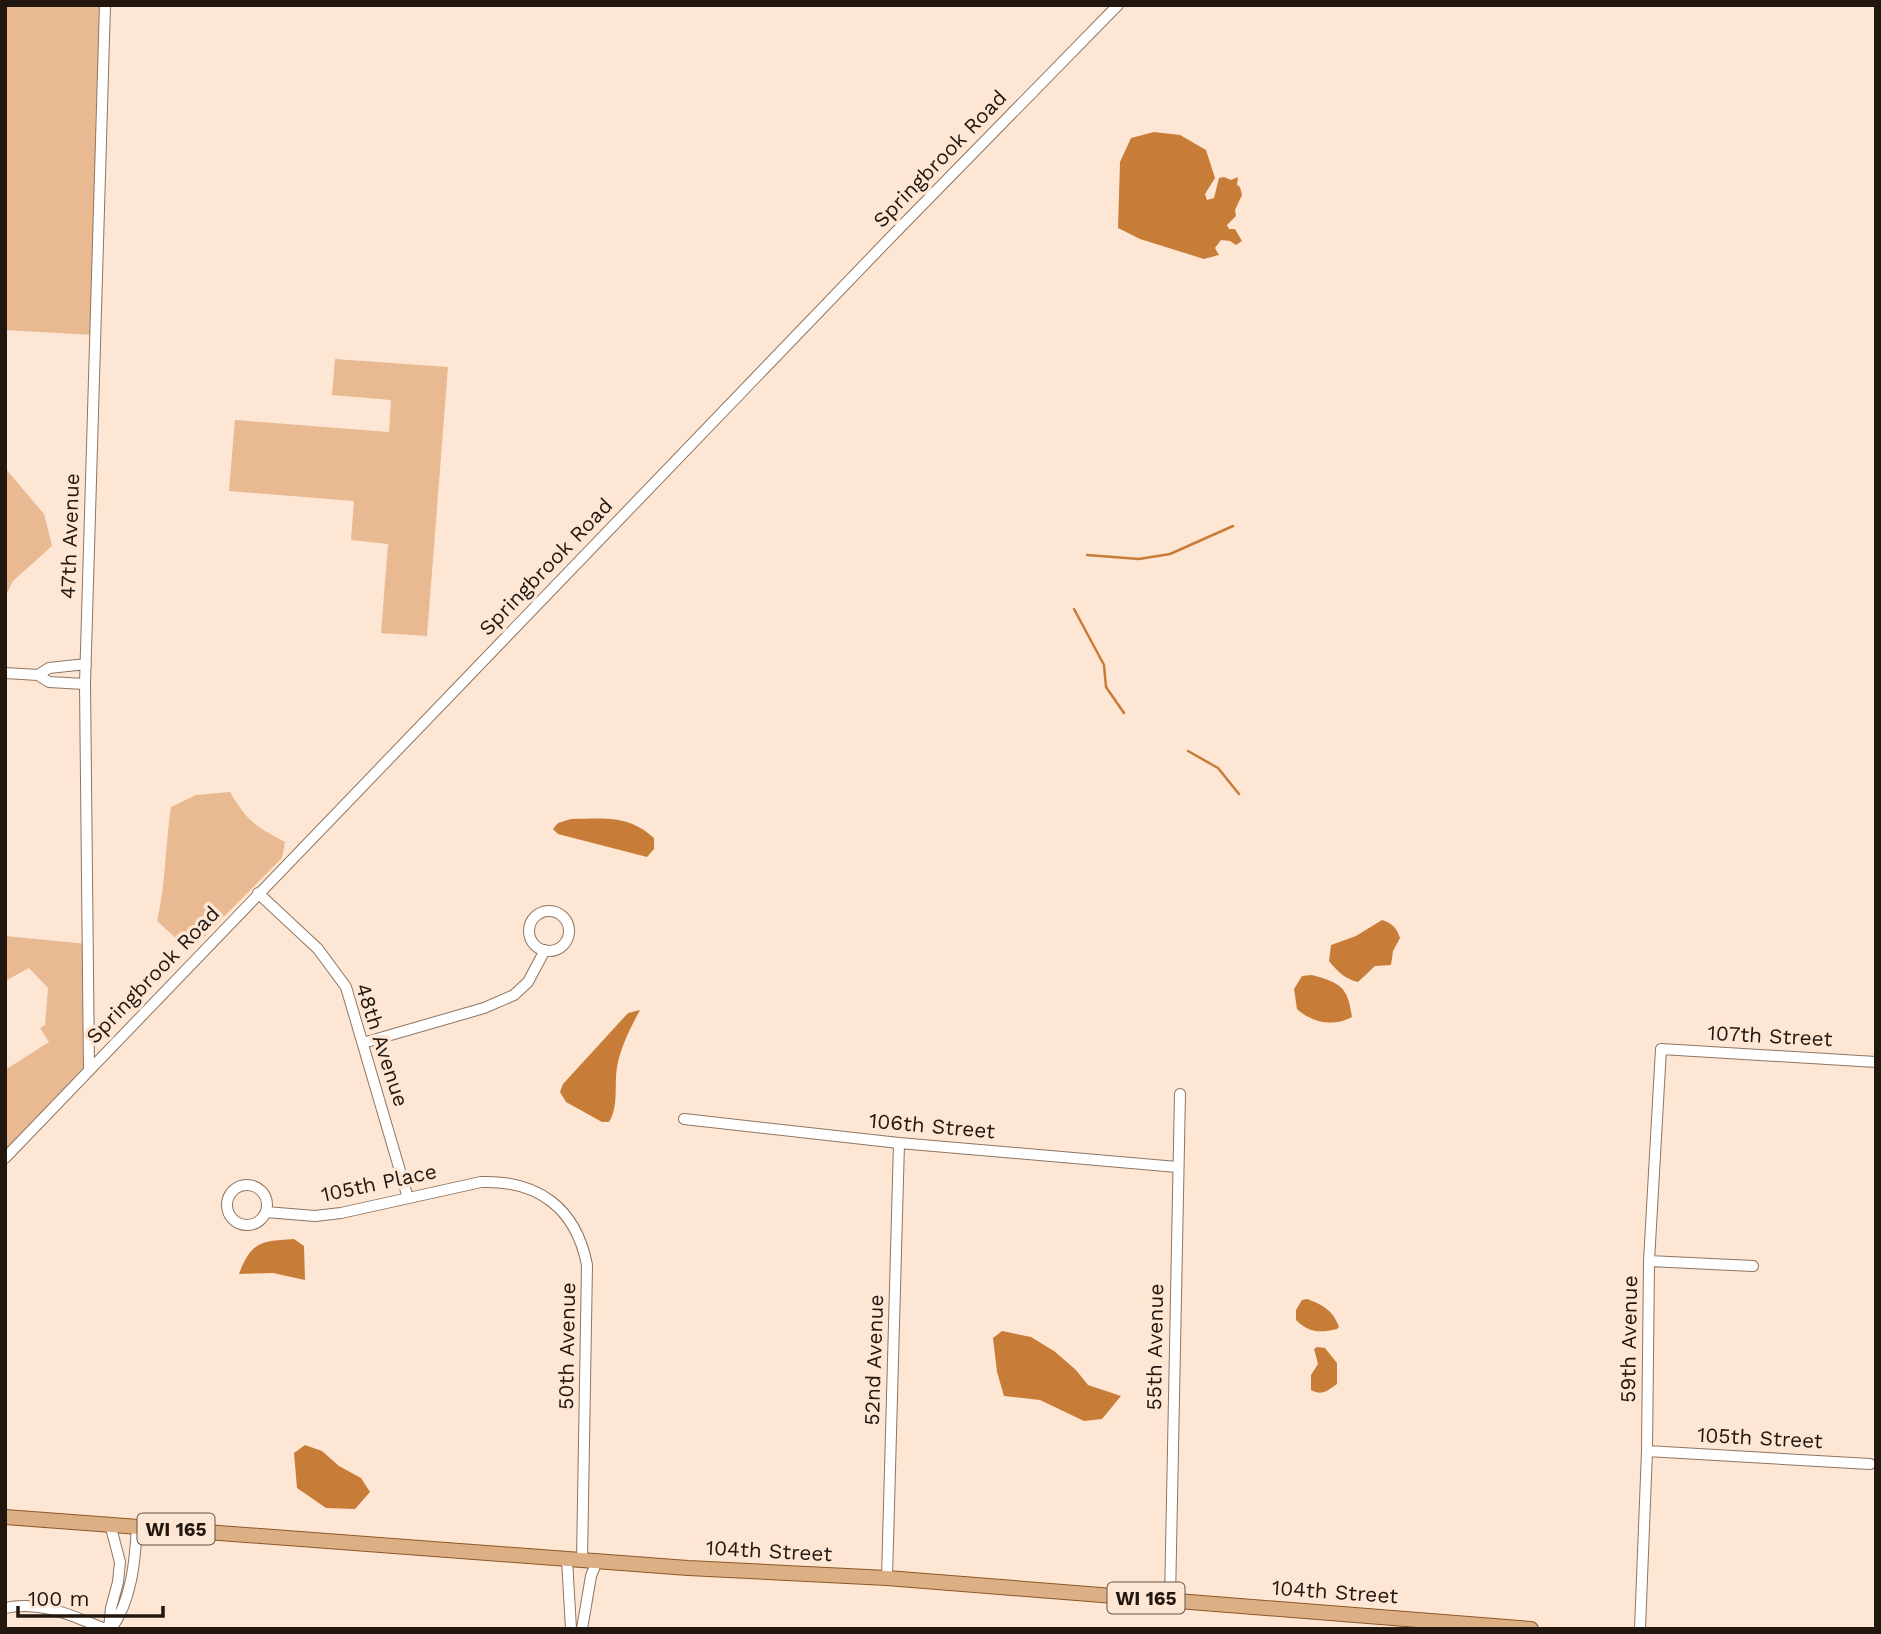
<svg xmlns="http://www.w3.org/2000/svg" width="1881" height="1634" font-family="'Work Sans',sans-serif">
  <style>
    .green { fill: #e9b992 }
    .water { fill: #c77d38 }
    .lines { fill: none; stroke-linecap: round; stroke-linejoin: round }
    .stream { stroke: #c77d38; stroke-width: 2.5 }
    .minor-casing { stroke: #8f7560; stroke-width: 12 }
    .major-casing { stroke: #8d5726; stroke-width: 16 }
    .minor { stroke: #fff; stroke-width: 10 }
    .major { stroke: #ddaf84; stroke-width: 14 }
    .labels { text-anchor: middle; stroke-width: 7; stroke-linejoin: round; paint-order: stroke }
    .shield { fill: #fee6d4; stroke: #63554a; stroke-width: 2 }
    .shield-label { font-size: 19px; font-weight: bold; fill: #21170f }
    .street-label { font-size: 21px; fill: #21170f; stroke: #fee6d4 }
  </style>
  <rect width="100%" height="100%" fill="#fee6d4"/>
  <!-- green -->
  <path class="green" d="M5,5H105L95,335L5,330Z
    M335,359L448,367L427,636L381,633L388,544L351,540L354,501L229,491L235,420L389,432L391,400L332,395Z
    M5,468L44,514L52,546L13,581L5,597Z
    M230,792C247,821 256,827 285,842L282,858L196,945L179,941L157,921C166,884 165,845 171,807L196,795Z
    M5,936L88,944L89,1069L5,1158V1070L49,1042L40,1028L45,1025L48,988L29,968L5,981Z"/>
  <!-- water -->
  <path class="water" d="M1154,132L1180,135L1206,150L1215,178L1205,194L1207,200L1214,198L1219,178L1224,177L1231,180L1238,177L1237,185L1240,187L1242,195L1235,210L1236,216L1227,225L1229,229H1235L1242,241L1236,245L1230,241L1221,240L1215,248L1219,255L1204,259L1140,239L1118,228L1120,162L1131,138Z
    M571,819C604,819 627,814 654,838V849L647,857L558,834L553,829L558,823Z
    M1382,920C1392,923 1397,928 1400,938L1393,951L1391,965L1375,966L1358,982C1345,979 1337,971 1329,961L1331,945L1356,936Z
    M1312,975C1341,983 1348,987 1352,1017C1334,1027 1312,1023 1297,1009L1294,989L1302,976Z
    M640,1010C630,1029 621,1046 617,1067C614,1085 619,1106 609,1122H602L566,1102L560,1092L563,1084L628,1013Z
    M294,1239L304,1246L305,1280L273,1273L239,1274C251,1241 262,1241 294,1239Z
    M1307,1299C1323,1305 1333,1310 1339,1327L1337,1329C1320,1333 1309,1333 1296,1320V1310L1302,1300Z
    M1002,1331L1031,1337L1054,1351L1076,1370L1088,1385L1121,1396L1102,1419L1084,1421L1040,1400L1004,1396L997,1372L993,1338Z
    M1317,1347L1325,1348L1337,1363V1384C1327,1391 1322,1396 1311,1390V1375L1318,1364L1314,1349Z
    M305,1445L322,1451L339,1466L361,1478L370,1492L355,1509L326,1508L297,1488L294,1453Z"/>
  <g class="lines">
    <!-- stream -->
    <path class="stream" d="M1087,555L1139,559L1170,554L1233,526
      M1074,609L1104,665L1106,687L1124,713
      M1188,751L1218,768L1239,794"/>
    <defs>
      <path id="minor" d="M5,673L38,675L49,682L85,684
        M38,675L49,668L86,664
        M258,893L318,949L346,987L408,1198
        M529 931a20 20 0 1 1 40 0a20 20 0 1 1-40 0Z
        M363,1043L484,1008L514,995L528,982L545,950
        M89,1069L85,684L105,5
        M684,1119L899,1143L1177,1167
        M5,1158L889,239L1118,5
        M227 1205a20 20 0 1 1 40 0a20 20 0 1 1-40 0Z
        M266,1212L315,1216L341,1213L481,1182C538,1180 576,1208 587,1265L582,1560
        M1649,1261L1753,1266
        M1647,1451L1870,1464
        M567,1559L571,1629
        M887,1578L899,1143
        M1170,1600L1180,1094
        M5,1608C41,1600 72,1616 105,1629
        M109,1629L111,1608L118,1582L120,1562L110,1524
        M111,1629C132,1600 135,1561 137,1526
        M582,1629L591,1576L597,1561
        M1640,1629L1647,1451L1649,1261L1661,1049L1876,1062"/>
      <path id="major" d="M5,1517L688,1568L887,1578L1531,1629"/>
    </defs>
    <!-- minor casing -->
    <use href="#minor" class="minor-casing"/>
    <!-- major casing -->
    <use href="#major" class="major-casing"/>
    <!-- minor -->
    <use href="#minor" class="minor"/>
    <!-- major -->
    <use href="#major" class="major"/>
  </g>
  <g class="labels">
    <!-- shield labels -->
    <g class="shield">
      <rect x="137.5" y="1513.5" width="77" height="31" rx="5"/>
      <rect x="1107.5" y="1582.5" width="77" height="31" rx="5"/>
    </g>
    <g class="shield-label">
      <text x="176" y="1536">WI 165</text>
      <text x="1146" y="1605">WI 165</text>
    </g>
    <!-- street labels -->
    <g class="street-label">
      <text transform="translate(940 159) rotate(-46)" y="7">Springbrook Road</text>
      <text transform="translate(70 536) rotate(-88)" y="7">47th Avenue</text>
      <text transform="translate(546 567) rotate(-46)" y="7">Springbrook Road</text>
      <text transform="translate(153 975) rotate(-46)" y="7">Springbrook Road</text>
      <text transform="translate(1770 1036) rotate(3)" y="7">107th Street</text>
      <text transform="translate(382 1045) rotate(72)" y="7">48th Avenue</text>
      <text transform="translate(932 1126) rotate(5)" y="7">106th Street</text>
      <text transform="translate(379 1183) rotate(-12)" y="7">105th Place</text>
      <text transform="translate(1629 1339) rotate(-89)" y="7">59th Avenue</text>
      <text transform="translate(567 1346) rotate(-89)" y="7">50th Avenue</text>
      <text transform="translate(1155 1347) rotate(-89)" y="7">55th Avenue</text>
      <text transform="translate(874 1360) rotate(-88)" y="7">52nd Avenue</text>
      <text transform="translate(1760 1438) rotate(3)" y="7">105th Street</text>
      <text transform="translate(769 1551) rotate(3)" y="7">104th Street</text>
      <text transform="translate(1335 1592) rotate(4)" y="7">104th Street</text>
    </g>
  </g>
  <!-- border -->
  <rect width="1881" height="1634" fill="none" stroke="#21170f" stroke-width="14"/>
  <!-- scale -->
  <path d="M18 1606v10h145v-10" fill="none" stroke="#21170f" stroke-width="3.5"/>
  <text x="28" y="1606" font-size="21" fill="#21170f" stroke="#fee6d4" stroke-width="5" paint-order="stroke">100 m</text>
</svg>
